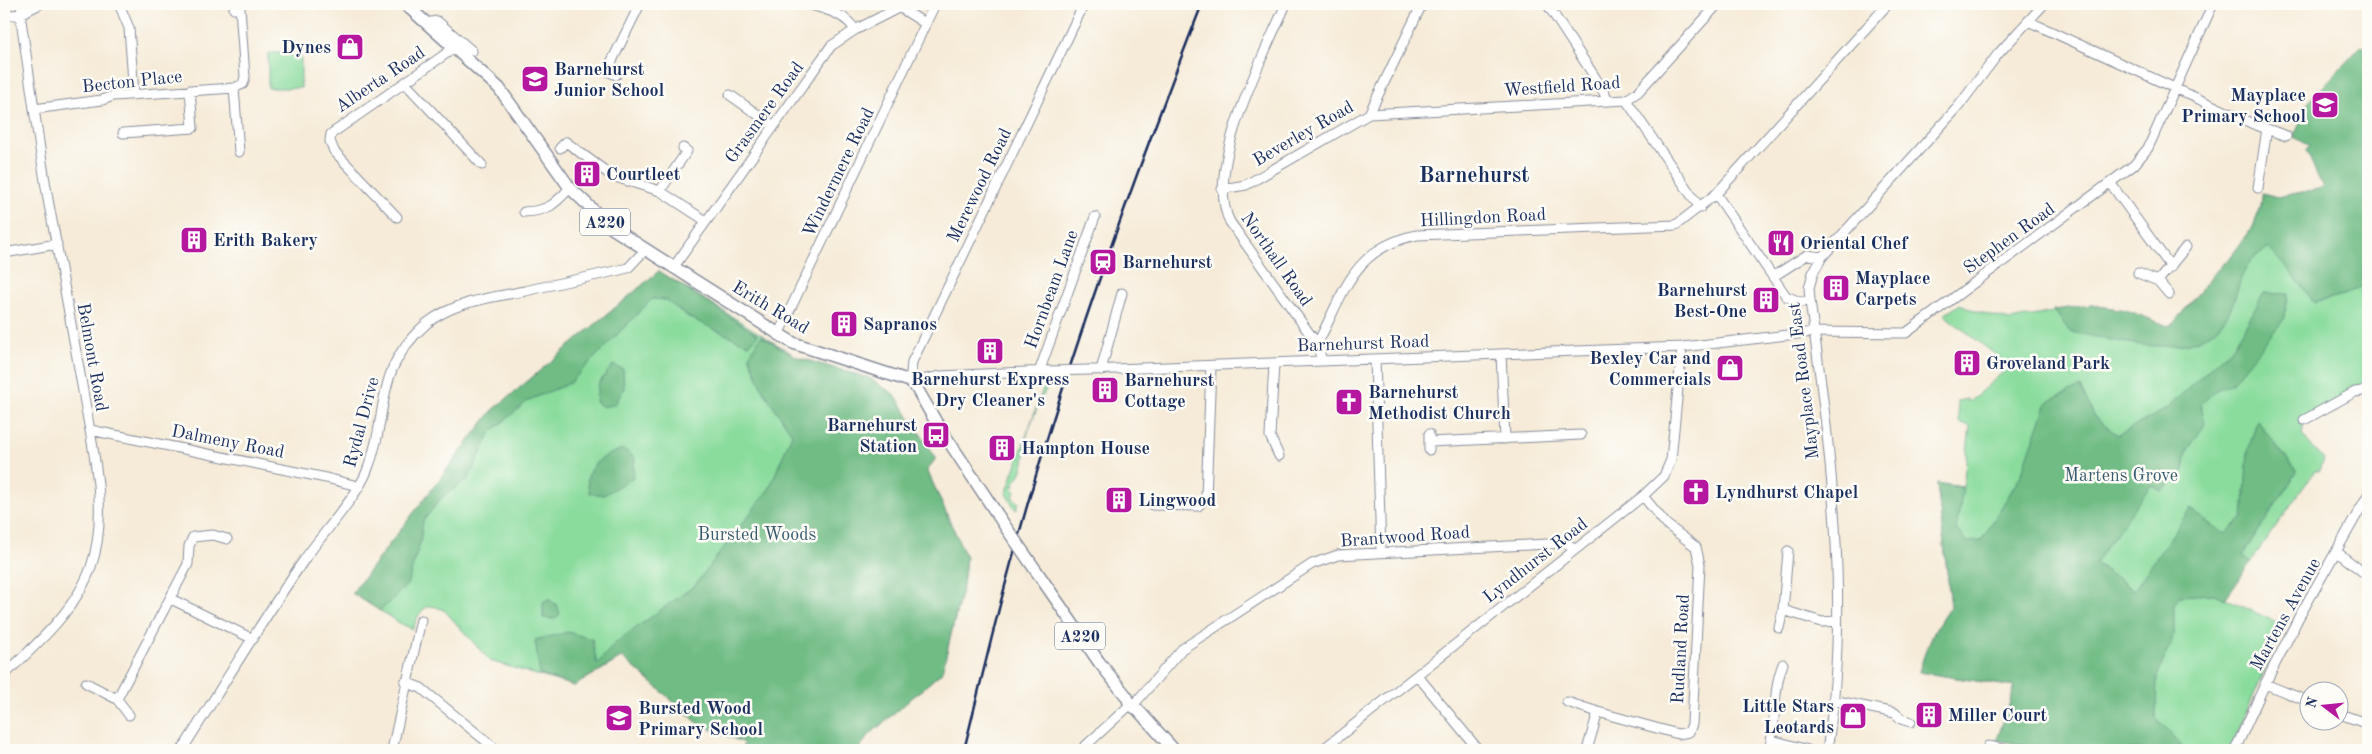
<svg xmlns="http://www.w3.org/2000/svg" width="2372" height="754" font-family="'Old Standard TT',serif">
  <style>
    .green { fill: #8adc9d; stroke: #52867e }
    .forest { fill: #6fbc84; stroke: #457671 }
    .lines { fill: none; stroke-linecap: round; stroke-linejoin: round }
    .minor-casing { stroke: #888d9b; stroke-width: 11 }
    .major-casing { stroke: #888d9b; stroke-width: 14 }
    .minor { stroke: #fff; stroke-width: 9 }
    .major { stroke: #fff; stroke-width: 11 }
    .rail { stroke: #1b2f5e; stroke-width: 2.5 }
    .minor-bridge-casing { stroke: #888d9b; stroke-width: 11; stroke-linecap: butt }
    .major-bridge-casing { stroke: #888d9b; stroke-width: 14; stroke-linecap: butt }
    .minor-bridge { stroke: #fff; stroke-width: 9 }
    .major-bridge { stroke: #fff; stroke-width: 11 }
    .labels { text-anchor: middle; stroke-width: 5; stroke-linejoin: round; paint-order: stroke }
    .shield { fill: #fdfcf7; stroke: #5f6c8c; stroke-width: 1 }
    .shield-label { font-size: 16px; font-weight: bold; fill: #1b2f5e }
    .poi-label { font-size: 18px; font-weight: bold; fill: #1b2f5e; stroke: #fdfcf7; text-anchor: start }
    .street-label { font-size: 18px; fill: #1b2f5e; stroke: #fdfcf7 }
    .park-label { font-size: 18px; fill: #375a6e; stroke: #fdfcf7 }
    .district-label { font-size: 22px; font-weight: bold; fill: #1b2f5e; stroke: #fdfcf7 }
  </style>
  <rect width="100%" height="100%" fill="#fdfcf7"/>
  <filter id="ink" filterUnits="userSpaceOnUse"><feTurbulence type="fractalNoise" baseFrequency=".02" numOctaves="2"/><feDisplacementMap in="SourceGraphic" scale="10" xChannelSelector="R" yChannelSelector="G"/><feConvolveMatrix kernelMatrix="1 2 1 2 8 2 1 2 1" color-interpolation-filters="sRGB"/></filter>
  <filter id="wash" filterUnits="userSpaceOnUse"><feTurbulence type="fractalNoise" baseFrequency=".0096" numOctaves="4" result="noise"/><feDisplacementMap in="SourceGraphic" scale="20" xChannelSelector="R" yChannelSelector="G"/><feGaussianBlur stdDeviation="1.12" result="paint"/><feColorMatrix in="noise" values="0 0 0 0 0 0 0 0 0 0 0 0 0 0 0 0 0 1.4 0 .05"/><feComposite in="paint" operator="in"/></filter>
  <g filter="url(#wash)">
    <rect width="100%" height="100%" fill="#f6ebd8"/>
    <!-- green -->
    <path class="green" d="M268,53H301V88H268Z
      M2368,173V388L2305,417L2302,435L2323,459L2319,471H2315L2225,598L2284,626L2230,750H2047L1997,740L2015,687L1919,672C1926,647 1935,627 1951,606L1937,483L1963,487L1970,426L1959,422L1957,401L1967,399L1969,402L2010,366L1944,315L1960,304L1978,312L2010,320L2091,305L2126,310L2168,326L2173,324L2219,268L2230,258L2253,227L2261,207L2262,193L2277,197L2324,188Z
      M659,271L799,358L869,378L895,395L936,458L927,470L966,557L963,585L942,672L869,735L858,750H741L744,743L699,724L623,657L574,686L490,661L445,611C425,599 419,612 413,629L401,624L352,593L492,411Z
      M1047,377H1057L1055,384L1049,385C1044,391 1026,432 1026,440C1025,453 1026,471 1014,482L1015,486H1012L1015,491L1013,498L1019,503L1016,510L1006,494Z"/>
    <!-- forest -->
    <path class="forest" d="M2368,45V284L2344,295L2314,302L2285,265L2268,248C2262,253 2255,257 2250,263C2239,275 2237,297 2229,312C2198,368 2119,340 2070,332L2054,310L2091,305L2126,310L2168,326L2173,324L2219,268L2230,258L2253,227L2261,207L2262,193L2277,197L2323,188L2306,150L2310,146L2294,137L2307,104L2361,46Z
      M659,271L758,335L749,345L688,317L666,300L652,299L570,383L529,400L491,432L468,479L442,497L423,521L420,543L407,585L380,611L352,593L492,411Z
      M2264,293L2288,294L2285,318L2232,383L2216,390L2201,404L2205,424L2187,451L2184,471L2161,491L2151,485L2095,563L2134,590L2190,509L2225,534L2243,518L2248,451L2257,420L2297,472L2243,555L2251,562L2225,599L2214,594L2180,596L2174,605V635L2157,677L2156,717L2185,750H2048L1997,740L2015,687L1919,672C1926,647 1935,627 1951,606L1937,483L1963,488L1956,529L1967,542L1981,541L2021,475L2047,402L2080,387L2096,419L2118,435L2166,409L2234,346Z
      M761,336L799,358L869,378L895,395L936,458L927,470L966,557L963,585L942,672L869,735L858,750H741L744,743L699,724L622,657L574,686L540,675L535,640L568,632L592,639L597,664L615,643L694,586L769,489L792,434L763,390L749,356Z
      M613,365L623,369L624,388L615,404L603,407L596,402L598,384Z
      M623,449L635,458L633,477L604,495L590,493C580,468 602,456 623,449Z
      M548,599L557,605L560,614L555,619L543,618V602Z"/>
  </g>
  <g filter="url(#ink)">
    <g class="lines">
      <defs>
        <path id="minor" d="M119,4L129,28L134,94
          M808,4C826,10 845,13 855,30
          M1286,4C1264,55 1203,170 1230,222L1317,344L1322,361
          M1547,4L1600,85L1608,101
          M899,7L926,24
          M234,9L240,8L245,77L243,84L234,88
          M4,16L20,14L40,4
          M2028,21L2251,123L2286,136
          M426,23L437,21L472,51
          M616,75L607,71L640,4
          M405,83L482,165
          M730,95L774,126
          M1626,100L1700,208
          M34,109L102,100L113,96L234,88L239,152
          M1369,114L1626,100L1638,92L1718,4
          M123,133L193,128L190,90
          M560,148L566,142L612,176L660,191L706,221
          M2111,184L2171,267
          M2258,188L2267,129
          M1222,189L1246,185L1369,114L1422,4
          M660,191L687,151L683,148
          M1716,194L1786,296L1800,302L1810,301
          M524,212C548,211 554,205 570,188
          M397,217L334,151L330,141L331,134L447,53L453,46
          M4,253L57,244
          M673,268L831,46L855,30L906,4
          M2138,273L2158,281L2186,247
          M1774,276L1807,255L1822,257
          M2158,281L2169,294
          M778,335L935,4
          M1317,344C1344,294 1352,248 1417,235L1676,225L1716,194L1888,4
          M1501,354L1505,439
          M1375,359L1381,552
          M1274,363L1270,436L1279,456
          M1089,370L1682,347L1814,332L1906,333L2134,165L2148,148L2213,4
          M1101,370L1122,293
          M1048,371L941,376L913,382L911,373L912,362L1084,4
          M1039,372L1095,217
          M2304,420L2355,392L2368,390
          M90,430L326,478L358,486
          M1429,434V450
          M1429,442L1581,435
          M1152,505L1198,506L1206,498L1211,366
          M2337,552L2368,576
          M171,599L253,639
          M1783,610L1822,622L1837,621
          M1779,628L1783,610L1788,551
          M4,675C36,645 76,610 91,567C110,512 92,447 83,391C72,329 61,267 49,205C38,141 30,78 20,14L23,4
          M1417,675L1477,748
          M405,682L421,688L497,750
          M86,683L117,699
          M2265,684L2310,702
          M1833,700L1895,713L1901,719L1911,722
          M1136,702L1182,649L1312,564L1338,555L1567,543L1574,549
          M1567,702L1598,712
          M2340,714L2368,724
          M129,715L117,699L188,564L189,546L193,537L213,535L227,539
          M1772,740L1808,750
          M1988,746L2008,750
          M182,750C222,687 261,622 304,560C321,535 357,497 367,471C390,414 372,371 426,324C452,302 493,297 525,291C559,283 594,276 628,268L645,250
          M392,750L421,620
          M1081,750L1130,705
          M1322,750L1643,496L1664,476L1671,460L1682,347
          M1587,750L1598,712L1678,734L1689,732L1692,724L1700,565L1696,547L1666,524L1643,496
          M1769,750C1777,722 1772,691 1783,664
          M1827,750C1851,606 1830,446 1810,301L1809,288L1813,273L1822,257L1958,107L1998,54L2044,4
          M2235,750L2265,684L2299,617L2368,495"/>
        <path id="major" d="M405,4L499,88L570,188L612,228L793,343L913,382L936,422L1007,529
          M1037,572L1099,662L1127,697L1130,705L1137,709L1174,750"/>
      </defs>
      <!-- minor casing -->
      <use href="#minor" class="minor-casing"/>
      <!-- major casing -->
      <use href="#major" class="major-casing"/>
      <!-- minor -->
      <use href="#minor" class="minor"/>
      <!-- major -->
      <use href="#major" class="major"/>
      <!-- rail -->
      <path class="rail" d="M964,750C978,694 991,638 1006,582C1058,385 1128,193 1202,4"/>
      <defs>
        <path id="minor-bridge" d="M1048,371L1089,370"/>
        <path id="major-bridge" d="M1007,529L1037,572"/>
      </defs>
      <!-- minor-bridge casing -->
      <use href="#minor-bridge" class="minor-bridge-casing"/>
      <!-- major-bridge casing -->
      <use href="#major-bridge" class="major-bridge-casing"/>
      <!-- minor-bridge -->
      <use href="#minor-bridge" class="minor-bridge"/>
      <!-- major-bridge -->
      <use href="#major-bridge" class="major-bridge"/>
    </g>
  </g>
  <!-- icons -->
  <defs>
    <symbol id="shop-square" viewBox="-11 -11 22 22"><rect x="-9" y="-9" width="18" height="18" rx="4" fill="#b5179e" stroke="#fdfcf7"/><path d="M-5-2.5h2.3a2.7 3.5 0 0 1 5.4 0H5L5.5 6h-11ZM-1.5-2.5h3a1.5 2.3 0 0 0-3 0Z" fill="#fff"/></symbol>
    <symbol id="school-square" viewBox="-11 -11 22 22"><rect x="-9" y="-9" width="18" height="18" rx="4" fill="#b5179e" stroke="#fdfcf7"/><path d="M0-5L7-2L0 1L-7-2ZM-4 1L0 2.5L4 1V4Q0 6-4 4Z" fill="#fff"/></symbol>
    <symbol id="building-square" viewBox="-11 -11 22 22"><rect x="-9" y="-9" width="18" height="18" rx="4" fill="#b5179e" stroke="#fdfcf7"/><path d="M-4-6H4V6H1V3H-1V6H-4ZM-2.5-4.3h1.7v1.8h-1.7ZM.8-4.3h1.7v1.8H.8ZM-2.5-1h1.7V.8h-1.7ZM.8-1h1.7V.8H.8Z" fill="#fff"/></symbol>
    <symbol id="restaurant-square" viewBox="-11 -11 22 22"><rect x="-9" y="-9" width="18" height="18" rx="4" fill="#b5179e" stroke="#fdfcf7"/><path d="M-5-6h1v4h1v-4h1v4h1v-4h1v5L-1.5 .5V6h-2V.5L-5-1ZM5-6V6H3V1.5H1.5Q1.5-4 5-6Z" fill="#fff"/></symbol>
    <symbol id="station-square" viewBox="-11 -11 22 22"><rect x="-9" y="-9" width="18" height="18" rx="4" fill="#b5179e" stroke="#fdfcf7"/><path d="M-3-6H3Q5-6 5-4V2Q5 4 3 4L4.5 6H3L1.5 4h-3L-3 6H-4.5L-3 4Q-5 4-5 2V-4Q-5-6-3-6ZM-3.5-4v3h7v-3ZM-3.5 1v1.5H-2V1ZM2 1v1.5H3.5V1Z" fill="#fff"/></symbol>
    <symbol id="church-square" viewBox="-11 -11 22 22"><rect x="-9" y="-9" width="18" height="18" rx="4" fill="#b5179e" stroke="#fdfcf7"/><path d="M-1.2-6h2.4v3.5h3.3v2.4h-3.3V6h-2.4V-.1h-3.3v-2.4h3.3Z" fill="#fff"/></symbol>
    <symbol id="bus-square" viewBox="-11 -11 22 22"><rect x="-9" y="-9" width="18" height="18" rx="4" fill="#b5179e" stroke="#fdfcf7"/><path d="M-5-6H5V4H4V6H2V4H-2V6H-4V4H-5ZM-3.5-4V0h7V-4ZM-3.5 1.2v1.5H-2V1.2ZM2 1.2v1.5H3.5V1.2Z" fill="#fff"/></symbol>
  </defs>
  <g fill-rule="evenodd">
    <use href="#shop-square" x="334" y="31" width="32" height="32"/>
    <use href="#school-square" x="519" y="63" width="32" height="32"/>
    <use href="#school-square" x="2309" y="89" width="32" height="32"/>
    <use href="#building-square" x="571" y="158" width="32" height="32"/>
    <use href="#building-square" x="178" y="224" width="32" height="32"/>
    <use href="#restaurant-square" x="1765" y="227" width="32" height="32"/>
    <use href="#station-square" x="1087" y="246" width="32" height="32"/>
    <use href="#building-square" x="1820" y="272" width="32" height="32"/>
    <use href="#building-square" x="1750" y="284" width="32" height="32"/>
    <use href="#building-square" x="828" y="308" width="32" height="32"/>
    <use href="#building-square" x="974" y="335" width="32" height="32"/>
    <use href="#building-square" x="1951" y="347" width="32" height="32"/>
    <use href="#shop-square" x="1714" y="352" width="32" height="32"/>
    <use href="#building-square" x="1089" y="374" width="32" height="32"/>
    <use href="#church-square" x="1333" y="386" width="32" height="32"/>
    <use href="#bus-square" x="920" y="419" width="32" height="32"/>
    <use href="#building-square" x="986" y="432" width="32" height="32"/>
    <use href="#church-square" x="1680" y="476" width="32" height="32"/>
    <use href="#building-square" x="1103" y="484" width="32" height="32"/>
    <use href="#building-square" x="1913" y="699" width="32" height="32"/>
    <use href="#shop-square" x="1837" y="700" width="32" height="32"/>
    <use href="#school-square" x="603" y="702" width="32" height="32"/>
  </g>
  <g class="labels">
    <!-- shield labels -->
    <g class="shield">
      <rect x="580" y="208.5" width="50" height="27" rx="4"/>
      <rect x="1055" y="622.5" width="50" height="27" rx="4"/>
    </g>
    <g class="shield-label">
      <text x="605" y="228">A220</text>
      <text x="1080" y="642">A220</text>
    </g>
    <!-- poi labels -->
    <g class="poi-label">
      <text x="331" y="53" text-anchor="end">Dynes</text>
      <text x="554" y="75">Barnehurst<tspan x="554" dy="21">Junior School</tspan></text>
      <text x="2306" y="101" text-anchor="end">Mayplace<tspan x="2306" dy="21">Primary School</tspan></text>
      <text x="606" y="180">Courtleet</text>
      <text x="213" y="246">Erith Bakery</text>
      <text x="1800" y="249">Oriental Chef</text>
      <text x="1122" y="268">Barnehurst</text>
      <text x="1855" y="284">Mayplace<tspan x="1855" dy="21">Carpets</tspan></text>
      <text x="1747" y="296" text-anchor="end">Barnehurst<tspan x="1747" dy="21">Best-One</tspan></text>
      <text x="863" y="330">Sapranos</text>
      <text x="1711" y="364" text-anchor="end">Bexley Car and<tspan x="1711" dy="21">Commercials</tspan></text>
      <text x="1986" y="369">Groveland Park</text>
      <text x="990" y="385" text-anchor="middle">Barnehurst Express<tspan x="990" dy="21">Dry Cleaner's</tspan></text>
      <text x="1124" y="386">Barnehurst<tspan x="1124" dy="21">Cottage</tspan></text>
      <text x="1368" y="398">Barnehurst<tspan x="1368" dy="21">Methodist Church</tspan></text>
      <text x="917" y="431" text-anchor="end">Barnehurst<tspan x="917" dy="21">Station</tspan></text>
      <text x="1021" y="454">Hampton House</text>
      <text x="1715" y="498">Lyndhurst Chapel</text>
      <text x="1138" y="506">Lingwood</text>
      <text x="1834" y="712" text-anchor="end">Little Stars<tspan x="1834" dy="21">Leotards</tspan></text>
      <text x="638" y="714">Bursted Wood<tspan x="638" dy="21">Primary School</tspan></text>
      <text x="1948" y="721">Miller Court</text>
    </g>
    <!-- street labels -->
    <g class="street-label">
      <text transform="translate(380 79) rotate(-34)" y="6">Alberta Road</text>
      <text transform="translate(132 81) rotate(-6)" y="6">Becton Place</text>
      <text transform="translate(1562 86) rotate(-4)" y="6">Westfield Road</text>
      <text transform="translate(764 112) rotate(-54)" y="6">Grasmere Road</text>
      <text transform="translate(1303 133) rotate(-30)" y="6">Beverley Road</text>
      <text transform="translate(838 172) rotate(-64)" y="6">Windermere Road</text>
      <text transform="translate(979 185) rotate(-64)" y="6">Merewood Road</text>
      <text transform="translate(1483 217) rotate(-3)" y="6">Hillingdon Road</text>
      <text transform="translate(2009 238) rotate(-36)" y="6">Stephen Road</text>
      <text transform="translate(1277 259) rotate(55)" y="6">Northall Road</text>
      <text transform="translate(1051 289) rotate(-70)" y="6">Hornbeam Lane</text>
      <text transform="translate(771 307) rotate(31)" y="6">Erith Road</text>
      <text transform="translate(1363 343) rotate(-2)" y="6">Barnehurst Road</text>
      <text transform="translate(93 357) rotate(80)" y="6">Belmont Road</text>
      <text transform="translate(1803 381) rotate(-97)" y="6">Mayplace Road East</text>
      <text transform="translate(361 422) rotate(-75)" y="6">Rydal Drive</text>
      <text transform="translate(228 441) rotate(11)" y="6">Dalmeny Road</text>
      <text transform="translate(1405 536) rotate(-4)" y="6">Brantwood Road</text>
      <text transform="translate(1535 560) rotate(-38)" y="6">Lyndhurst Road</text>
      <text transform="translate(2285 614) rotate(-61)" y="6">Martens Avenue</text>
      <text transform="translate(1680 649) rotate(-87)" y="6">Rudland Road</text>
    </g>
    <!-- park labels -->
    <g class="park-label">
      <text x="2121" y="481">Martens Grove</text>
      <text x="757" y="540">Bursted Woods</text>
    </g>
    <!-- district labels -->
    <g class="district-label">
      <text x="1474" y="182">Barnehurst</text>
    </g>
  </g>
  <!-- margin -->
  <rect width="2372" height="754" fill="none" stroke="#fdfcf7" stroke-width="20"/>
  <!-- north arrow -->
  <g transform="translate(2324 706) rotate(286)"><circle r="24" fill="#fdfcf7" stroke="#a3aaba"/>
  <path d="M0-4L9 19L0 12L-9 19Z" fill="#b5179e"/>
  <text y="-8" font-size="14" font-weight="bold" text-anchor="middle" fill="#1b2f5e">N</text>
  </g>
</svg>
